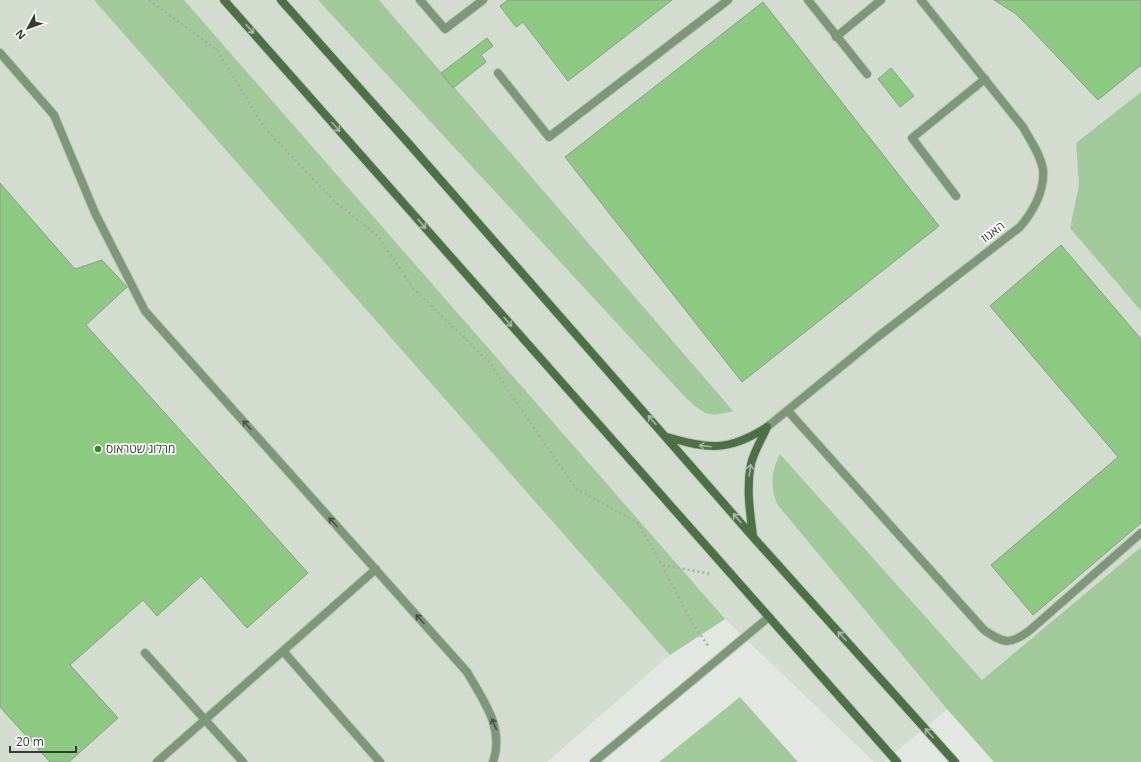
<svg xmlns="http://www.w3.org/2000/svg" width="1141" height="762" font-family="'Open Sans',Heebo,sans-serif">
  <style>
    .built { fill: #d2ddd0 }
    .green { fill: #a1c999 }
    .building { fill: #8cc981; stroke: #929891 }
    .lines { fill: none; stroke-linecap: round; stroke-linejoin: round }
    .lane-casing { stroke: #c0c5bf; stroke-width: 10 }
    .street-casing { stroke: #c0c5bf; stroke-width: 10 }
    .secondary-casing { stroke: #c0c5bf; stroke-width: 10 }
    .path { stroke: #a7aba6; stroke-width: 2.5; stroke-dasharray: 2 3; stroke-linecap: butt }
    .lane { stroke: #7e9779; stroke-width: 8 }
    .street { stroke: #7e9779; stroke-width: 8 }
    .secondary { stroke: #4c7145; stroke-width: 8 }
    .oneway { stroke: #a6b8a2 }
    .oneway2 { stroke: #495048 }
    .poi-dot { fill: #38832a; stroke: #fff; stroke-width: 1.5 }
    .labels { text-anchor: middle; stroke-width: 3.5; stroke-linejoin: round; paint-order: stroke }
    .street-label { font-size: 12px; fill: #373937; stroke: #fff }
    .poi-label { font-size: 12px; fill: #373937; stroke: #fff; text-anchor: start }
  </style>
  <rect width="100%" height="100%" fill="#e2e8e1"/>
  <!-- built -->
  <path class="built" d="M0,0H1141V92L1076,143L1079,184L1070,228L1141,311V547L884,762H874L725,619L670,655L547,762H0Z"/>
  <!-- green -->
  <path class="green" d="M94,0H184L725,619L670,655Z
    M318,0H379L733,411C707,418 706,415 686,398Z
    M1141,92V311L1070,228L1079,184L1076,143Z
    M780,454L982,680L1141,547V762H994L947,709L777,504C770,485 771,472 780,454Z
    M740,697L798,762H659Z"/>
  <!-- building -->
  <path class="building" d="M508,0H672L568,81L523,22L516,27L500,6Z
    M994,0H1141V65L1098,100L1029,27L1016,14Z
    M763,2L939,226L742,382L565,157Z
    M487,38L493,46L481,55L486,62L453,88L441,73Z
    M891,68L914,96L900,107L878,79Z
    M0,183L75,269L102,260L127,287L86,325L308,573L247,628L201,576L157,616L143,600L70,665L118,718L69,762H50L0,707Z
    M1061,245L1141,339V523L1033,615L991,565L1118,457L990,306Z"/>
  <g class="lines">
    <defs>
      <path id="lane" d="M420,0L445,29L483,0
        M808,0L867,74
        M836,37L881,0
        M0,53L54,115L95,213L145,311L467,672C483,700 505,728 493,762
        M498,73L549,137L728,0
        M956,196L912,138L985,79
        M788,411L984,630C1004,643 1008,646 1029,631L1141,533
        M283,651L380,762
        M145,653L243,762
        M157,762L376,569"/>
      <path id="street" d="M767,427L875,339L1020,227C1032,213 1045,191 1043,170C1041,155 1030,140 1023,127L921,0
        M594,762L769,617"/>
      <path id="secondary" d="M224,0L897,762
        M281,0L410,145L753,537L955,762
        M667,437C709,449 728,452 767,427
        M753,536C750,512 746,488 751,464C754,451 762,439 767,427"/>
    </defs>
    <!-- lane casing -->
    <use href="#lane" class="lane-casing"/>
    <!-- street casing -->
    <use href="#street" class="street-casing"/>
    <!-- secondary casing -->
    <use href="#secondary" class="secondary-casing"/>
    <!-- path -->
    <path class="path" d="M149,0L217,50L264,127L335,202L377,235L413,288L489,362L576,489L637,522L662,565L692,623L709,647
      M663,565L711,574"/>
    <!-- lane -->
    <use href="#lane" class="lane"/>
    <!-- street -->
    <use href="#street" class="street"/>
    <!-- secondary -->
    <use href="#secondary" class="secondary"/>
  </g>
  <!-- one-way arrows -->
  <defs><path id="oneway-shaft" d="M-6 0H5M1.5-3L5.5 0L1.5 3" fill="none" stroke-width="1.6" stroke-linecap="round" stroke-linejoin="round"/></defs>
  <g class="oneway">
    <use href="#oneway-shaft" transform="translate(250 29) rotate(49)"/>
    <use href="#oneway-shaft" transform="translate(336 127) rotate(49)"/>
    <use href="#oneway-shaft" transform="translate(422 224) rotate(49)"/>
    <use href="#oneway-shaft" transform="translate(508 322) rotate(49)"/>
    <use href="#oneway-shaft" transform="translate(652 420) rotate(-131)"/>
    <use href="#oneway-shaft" transform="translate(705 446) rotate(-173)"/>
    <use href="#oneway-shaft" transform="translate(750 470) rotate(-82)"/>
    <use href="#oneway-shaft" transform="translate(737 518) rotate(-131)"/>
    <use href="#oneway-shaft" transform="translate(842 636) rotate(-132)"/>
    <use href="#oneway-shaft" transform="translate(929 733) rotate(-131)"/>
  </g>
  <g class="oneway2">
    <use href="#oneway-shaft" transform="translate(247 425) rotate(-132)"/>
    <use href="#oneway-shaft" transform="translate(333 522) rotate(-132)"/>
    <use href="#oneway-shaft" transform="translate(420 619) rotate(-132)"/>
    <use href="#oneway-shaft" transform="translate(494 724) rotate(-113)"/>
  </g>
  <!-- markers -->
  <circle class="poi-dot" cx="98" cy="449" r="4"/>
  <g class="labels">
    <!-- street labels -->
    <g class="street-label">
      <text transform="translate(993 232) rotate(-38)" y="4">האגוז</text>
    </g>
    <!-- poi labels -->
    <g class="poi-label">
      <text x="106" y="453">מרלוג שטראוס</text>
    </g>
  </g>
  <!-- north arrow -->
  <g transform="translate(28 28) rotate(229)" stroke="#ffffff" stroke-width="3" paint-order="stroke">
  <path d="M0-3L7 15L0 10L-7 15Z" fill="#373937"/>
  <text y="-6" font-size="11" font-weight="bold" text-anchor="middle" fill="#373937">N</text>
  </g>
  <!-- scale -->
  <path d="M10 746v6h66v-6" fill="none" stroke="#373937" stroke-width="2"/>
  <text x="16" y="746" font-size="12" fill="#373937" stroke="#ffffff" stroke-width="3" paint-order="stroke">20 m</text>
</svg>
